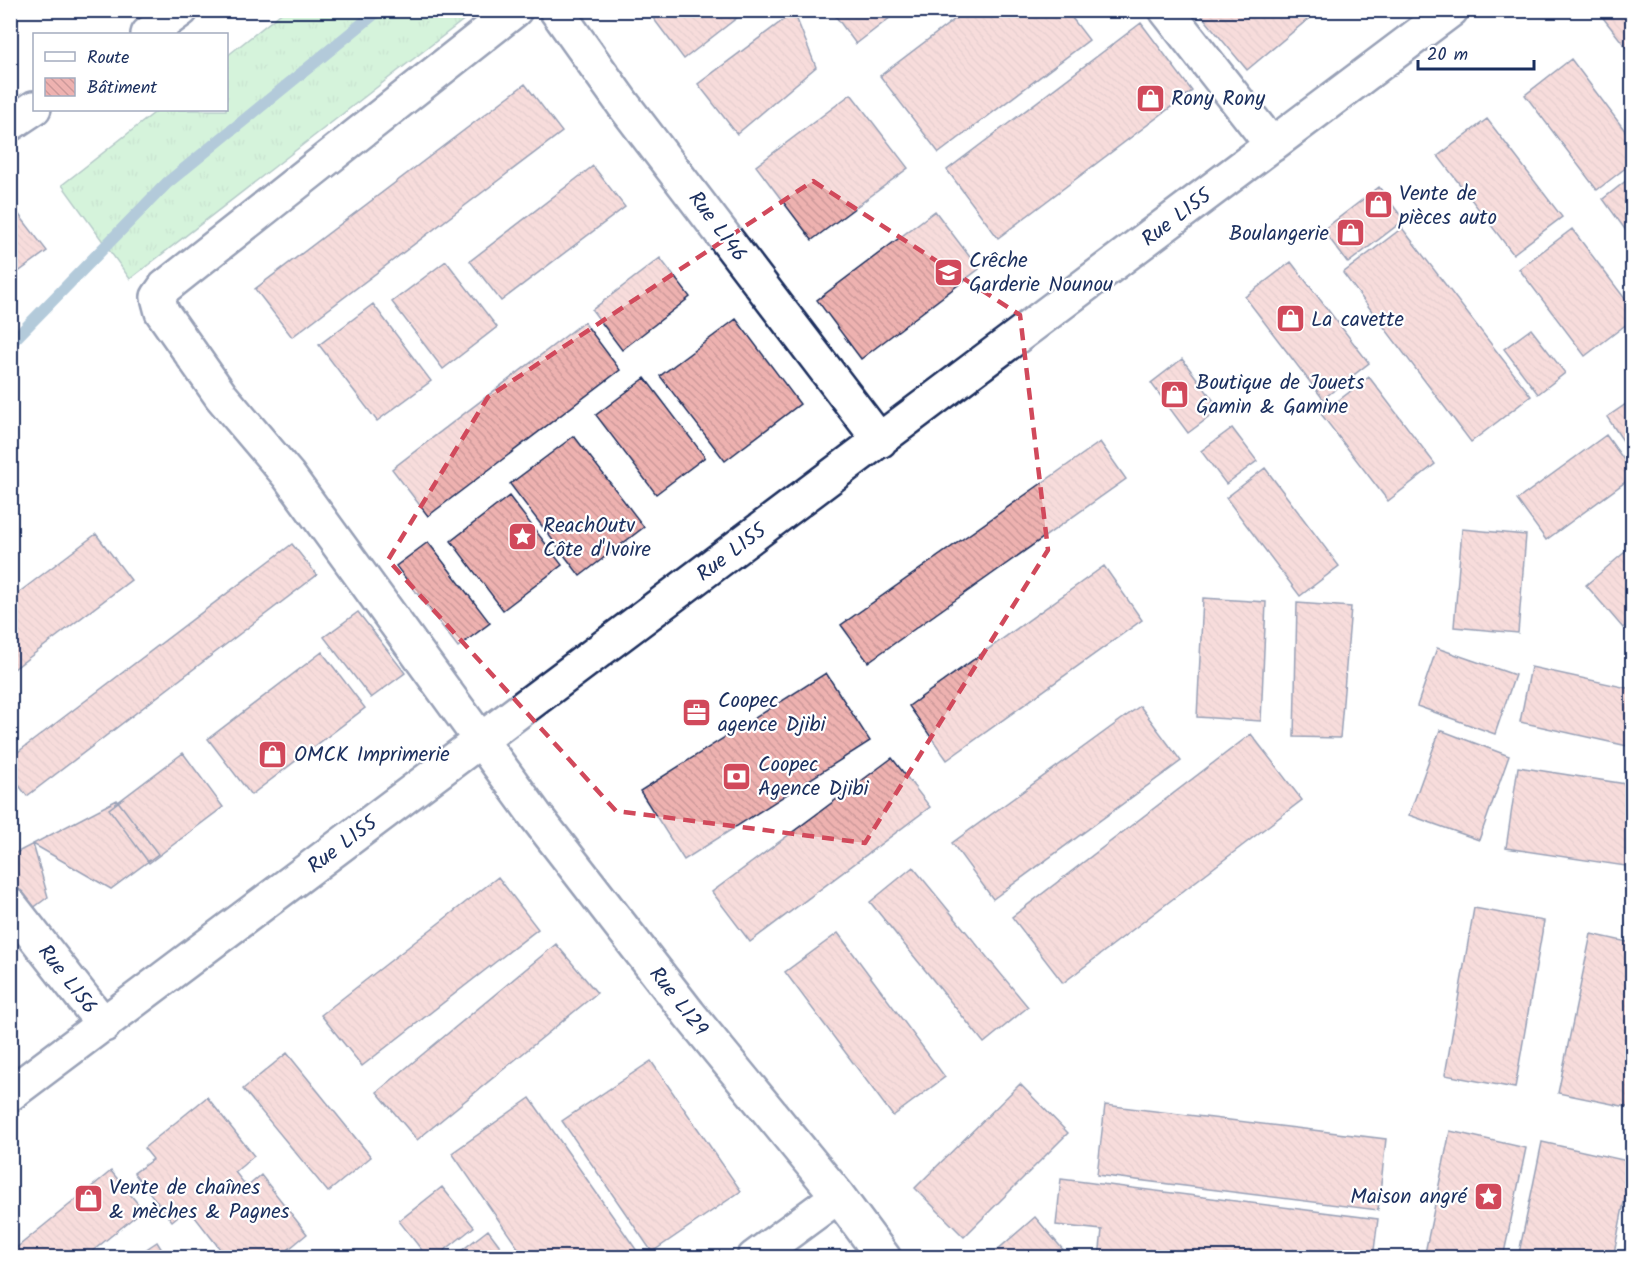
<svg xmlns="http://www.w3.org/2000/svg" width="1643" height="1268" font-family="Kalam,sans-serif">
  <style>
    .grass { fill: url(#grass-tufts); stroke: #5e8a87; stroke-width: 1.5 }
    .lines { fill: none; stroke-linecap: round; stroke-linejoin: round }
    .stream { stroke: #598bae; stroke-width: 12 }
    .building { fill: url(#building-back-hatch); stroke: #1b2f5e; stroke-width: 1.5 }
    .minor-casing { stroke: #1b2f5e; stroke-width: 38 }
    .minor { stroke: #fff; stroke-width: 33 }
    .marked { fill: none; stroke: #d1495b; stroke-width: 4.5; stroke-dasharray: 12 8; stroke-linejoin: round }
    .labels { text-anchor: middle; stroke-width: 4.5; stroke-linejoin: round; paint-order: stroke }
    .poi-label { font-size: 21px; fill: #1b2f5e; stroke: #fff; text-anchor: start }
    .street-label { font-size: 21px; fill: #1b2f5e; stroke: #fff }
  </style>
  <defs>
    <pattern id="grass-tufts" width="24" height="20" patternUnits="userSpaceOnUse" patternTransform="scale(1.5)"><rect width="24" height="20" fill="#a2e5b0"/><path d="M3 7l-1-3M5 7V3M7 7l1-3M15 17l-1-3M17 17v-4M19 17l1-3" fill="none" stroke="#8bc59a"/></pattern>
    <pattern id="building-back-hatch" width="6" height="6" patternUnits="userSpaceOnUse" patternTransform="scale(1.5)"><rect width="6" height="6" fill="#eeb2b0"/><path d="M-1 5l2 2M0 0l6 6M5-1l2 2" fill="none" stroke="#cc999a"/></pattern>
  </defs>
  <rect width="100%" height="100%" fill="#fff"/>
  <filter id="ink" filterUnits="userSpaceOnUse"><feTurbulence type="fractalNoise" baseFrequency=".0167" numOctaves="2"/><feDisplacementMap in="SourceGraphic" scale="12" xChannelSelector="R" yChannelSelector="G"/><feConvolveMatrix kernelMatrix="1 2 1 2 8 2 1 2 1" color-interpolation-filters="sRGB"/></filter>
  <g filter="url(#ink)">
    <!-- grass -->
    <path class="grass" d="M284,11H475L130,279L62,185L158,110H226L227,56Z"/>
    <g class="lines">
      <!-- stream -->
      <path class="stream" d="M10,344L167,183L379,10"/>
    </g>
    <!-- building -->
    <path class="building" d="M647,10H747L684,59Z
      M831,10H900L856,44Z
      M967,10H1066L1089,40L939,153L880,76Z
      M1197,10H1319L1247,70Z
      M1597,10H1632V55Z
      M794,12L816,67L737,134L698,84Z
      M1141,23L1192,91L998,238L947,170Z
      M1571,59L1632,140V163L1597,190L1525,95Z
      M525,84L562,132L292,337L255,289Z
      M851,94L908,168L812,240L756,166Z
      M1487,119L1562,217L1513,254L1438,156Z
      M593,166L625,207L501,301L470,261Z
      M1632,176V239L1603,199Z
      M1379,187L1404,220L1348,263L1323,230Z
      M10,203L47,251L10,278Z
      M935,211L979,269L861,359L817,300Z
      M1402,228L1531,396L1471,442L1343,273Z
      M1572,229L1632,308V320L1585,356L1519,269Z
      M660,258L690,297L622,350L592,310Z
      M446,261L497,327L443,369L392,302Z
      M1291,262L1369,363L1323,399L1245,297Z
      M373,304L431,381L377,421L319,345Z
      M736,319L800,404L725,461L660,376Z
      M584,322L620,370L428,516L392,469Z
      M1531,329L1565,373L1538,394L1504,349Z
      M1182,359L1220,409L1188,433L1151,383Z
      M1369,377L1435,464L1388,501L1321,414Z
      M645,378L705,457L656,494L596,415Z
      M1632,400V454L1607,417Z
      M1232,428L1257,461L1226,484L1201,451Z
      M1606,435L1632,471V477L1546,540L1517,500Z
      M574,436L644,527L580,576L510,484Z
      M1100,442L1126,479L868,662L841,625Z
      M1265,468L1339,566L1300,596L1226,498Z
      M509,496L562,565L503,610L451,541Z
      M1462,529L1526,535L1518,633L1454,627Z
      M96,534L131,580L10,672V599Z
      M428,542L490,623L458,647L396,566Z
      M292,544L317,575L27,796L10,774V758Z
      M1632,546V620L1623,628L1586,585Z
      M1104,566L1142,620L947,760L909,706Z
      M1203,598L1266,602L1261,721L1197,717Z
      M1297,603L1351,607L1340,738L1294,737Z
      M358,612L405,673L371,698L324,637Z
      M1437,648L1515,675L1495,734L1417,706Z
      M322,652L365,708L251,795L208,739Z
      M1531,667L1632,689V747L1520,722Z
      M826,673L870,741L684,860L640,791Z
      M1140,706L1181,761L993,899L952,843Z
      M1440,730L1509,756L1479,840L1409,815Z
      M1251,734L1302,800L1063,983L1012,917Z
      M183,753L223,807L149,863L109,809Z
      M892,758L930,807L750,942L712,892Z
      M1518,767L1632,785V867L1506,848Z
      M117,800L158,854L111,889L33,844Z
      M33,844L48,897L25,914L10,896V856Z
      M913,867L1028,1007L984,1043L870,902Z
      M498,877L538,929L362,1066L321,1015Z
      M1474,908L1544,921L1515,1088L1445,1075Z
      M838,933L945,1077L893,1116L785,972Z
      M1591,934L1632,943V1108L1558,1093Z
      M556,944L597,993L417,1140L377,1092Z
      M287,1053L371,1157L328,1192L243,1089Z
      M651,1061L741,1191L652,1252L562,1121Z
      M1020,1084L1068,1133L964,1237L915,1188Z
      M207,1097L254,1156L235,1172L247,1187L261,1175L307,1234L278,1258H227L188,1208L172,1221L134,1173L153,1159L144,1148Z
      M530,1098L642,1258H525L452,1153Z
      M1105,1105L1386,1139L1378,1210L1097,1175Z
      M1450,1131L1526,1148L1503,1258H1424Z
      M1542,1142L1632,1162L1613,1258H1518Z
      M111,1171L143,1210L84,1258H10V1253Z
      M1061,1179L1378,1219L1373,1258H1099L1102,1230L1056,1225Z
      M442,1187L474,1227L435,1258H428L399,1221Z
      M1035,1217L1065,1252L1059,1258H988Z
      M488,1230L509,1258H452Z
      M157,1242L167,1258H133Z"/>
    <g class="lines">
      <defs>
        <path id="minor" d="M515,10L165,287L158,297L162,312L221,396L288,475L535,815L689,1014L838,1196L884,1258
          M556,10L623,104L880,441
          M1166,10L1272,145
          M148,34L181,10
          M10,124L34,108
          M10,905L104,1025
          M10,1094L1451,10
          M754,1258L838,1196"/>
      </defs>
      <!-- minor casing -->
      <use href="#minor" class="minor-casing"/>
      <!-- minor -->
      <use href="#minor" class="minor"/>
    </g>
  </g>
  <!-- marked area -->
  <path d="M0 0H1643V1268H0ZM813,181L1020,315L1048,550L865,843L616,811L388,560L488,397Z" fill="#fff" fill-opacity=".55" fill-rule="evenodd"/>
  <path class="marked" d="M813,181L1020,315L1048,550L865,843L616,811L388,560L488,397Z"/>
  <!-- icons -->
  <defs>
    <symbol id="shop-square" viewBox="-11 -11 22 22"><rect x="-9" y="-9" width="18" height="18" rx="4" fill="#d1495b" stroke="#fff"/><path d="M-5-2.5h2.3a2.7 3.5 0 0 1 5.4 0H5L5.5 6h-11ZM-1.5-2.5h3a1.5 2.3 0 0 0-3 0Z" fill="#fff"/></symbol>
    <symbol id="school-square" viewBox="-11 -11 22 22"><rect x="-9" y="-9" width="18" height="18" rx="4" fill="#d1495b" stroke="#fff"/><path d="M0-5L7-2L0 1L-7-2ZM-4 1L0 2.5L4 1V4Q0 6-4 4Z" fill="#fff"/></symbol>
    <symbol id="sight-square" viewBox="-11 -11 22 22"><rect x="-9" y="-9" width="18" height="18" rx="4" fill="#d1495b" stroke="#fff"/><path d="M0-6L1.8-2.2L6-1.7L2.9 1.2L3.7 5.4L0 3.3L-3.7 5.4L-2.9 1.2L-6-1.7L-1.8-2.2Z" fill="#fff"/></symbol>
    <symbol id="office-square" viewBox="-11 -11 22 22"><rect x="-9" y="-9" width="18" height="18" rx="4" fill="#d1495b" stroke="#fff"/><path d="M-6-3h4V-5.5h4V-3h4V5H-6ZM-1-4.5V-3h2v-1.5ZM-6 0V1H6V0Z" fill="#fff"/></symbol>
    <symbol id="bank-square" viewBox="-11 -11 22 22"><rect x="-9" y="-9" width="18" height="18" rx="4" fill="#d1495b" stroke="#fff"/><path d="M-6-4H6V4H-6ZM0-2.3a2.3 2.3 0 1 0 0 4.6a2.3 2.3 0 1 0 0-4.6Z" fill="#fff"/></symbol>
  </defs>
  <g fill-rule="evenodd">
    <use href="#shop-square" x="1134" y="82" width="33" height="33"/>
    <use href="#shop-square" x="1362" y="188" width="33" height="33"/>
    <use href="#shop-square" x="1334" y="216" width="33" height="33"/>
    <use href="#school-square" x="932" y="256" width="33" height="33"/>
    <use href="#shop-square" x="1274" y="302" width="33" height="33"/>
    <use href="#shop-square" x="1158" y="378" width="33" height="33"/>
    <use href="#sight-square" x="506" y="520" width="33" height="33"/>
    <use href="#office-square" x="680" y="696" width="33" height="33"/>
    <use href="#shop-square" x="256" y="738" width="33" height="33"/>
    <use href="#bank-square" x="720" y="760" width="33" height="33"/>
    <use href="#sight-square" x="1472" y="1180" width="33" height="33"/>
    <use href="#shop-square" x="72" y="1182" width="33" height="33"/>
  </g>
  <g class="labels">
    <!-- poi labels -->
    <g class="poi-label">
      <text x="1171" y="105">Rony Rony</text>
      <text x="1399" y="200">Vente de<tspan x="1399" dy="24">pièces auto</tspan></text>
      <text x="1329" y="240" text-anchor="end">Boulangerie</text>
      <text x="969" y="267">Crêche<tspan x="969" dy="24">Garderie Nounou</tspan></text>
      <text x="1311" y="326">La cavette</text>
      <text x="1196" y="389">Boutique de Jouets<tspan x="1196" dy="24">Gamin &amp; Gamine</tspan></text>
      <text x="543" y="532">ReachOutv<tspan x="543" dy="24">Côte d'Ivoire</tspan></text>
      <text x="718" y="707">Coopec<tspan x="718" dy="24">agence Djibi</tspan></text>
      <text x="294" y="761">OMCK Imprimerie</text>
      <text x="758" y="771">Coopec<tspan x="758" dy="24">Agence Djibi</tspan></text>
      <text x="109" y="1194">Vente de chaînes<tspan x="109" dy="24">&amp; mèches &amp; Pagnes</tspan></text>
      <text x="1467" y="1203" text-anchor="end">Maison angré</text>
    </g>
    <!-- street labels -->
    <g class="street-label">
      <text transform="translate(1176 217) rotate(-37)" y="7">Rue L155</text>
      <text transform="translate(718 226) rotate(53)" y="7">Rue L146</text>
      <text transform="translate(731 552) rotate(-37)" y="7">Rue L155</text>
      <text transform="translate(342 844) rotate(-37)" y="7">Rue L155</text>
      <text transform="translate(68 979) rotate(52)" y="7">Rue L156</text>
      <text transform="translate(679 1001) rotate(52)" y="7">Rue L129</text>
    </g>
  </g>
  <!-- margin -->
  <rect width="1643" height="1268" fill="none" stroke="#fff" stroke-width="36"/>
  <rect x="18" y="18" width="1607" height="1232" fill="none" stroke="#1b2f5e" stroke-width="2" filter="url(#ink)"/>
  <!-- legend -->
  <rect x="33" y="33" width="195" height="78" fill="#ffffff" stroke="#a4acbf" stroke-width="1.5"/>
  <rect x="45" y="52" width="30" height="9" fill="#ffffff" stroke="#a4acbf" stroke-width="1.5"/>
  <text x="87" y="63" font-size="18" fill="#1b2f5e">Route</text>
  <rect x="45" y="78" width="30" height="18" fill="url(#building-back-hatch)" stroke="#a4acbf" stroke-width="1.5"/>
  <text x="87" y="93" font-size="18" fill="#1b2f5e">Bâtiment</text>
  <!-- scale -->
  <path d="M1418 60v9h116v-9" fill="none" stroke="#1b2f5e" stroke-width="3"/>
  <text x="1427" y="60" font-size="18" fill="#1b2f5e" stroke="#ffffff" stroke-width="4.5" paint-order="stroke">20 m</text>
</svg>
